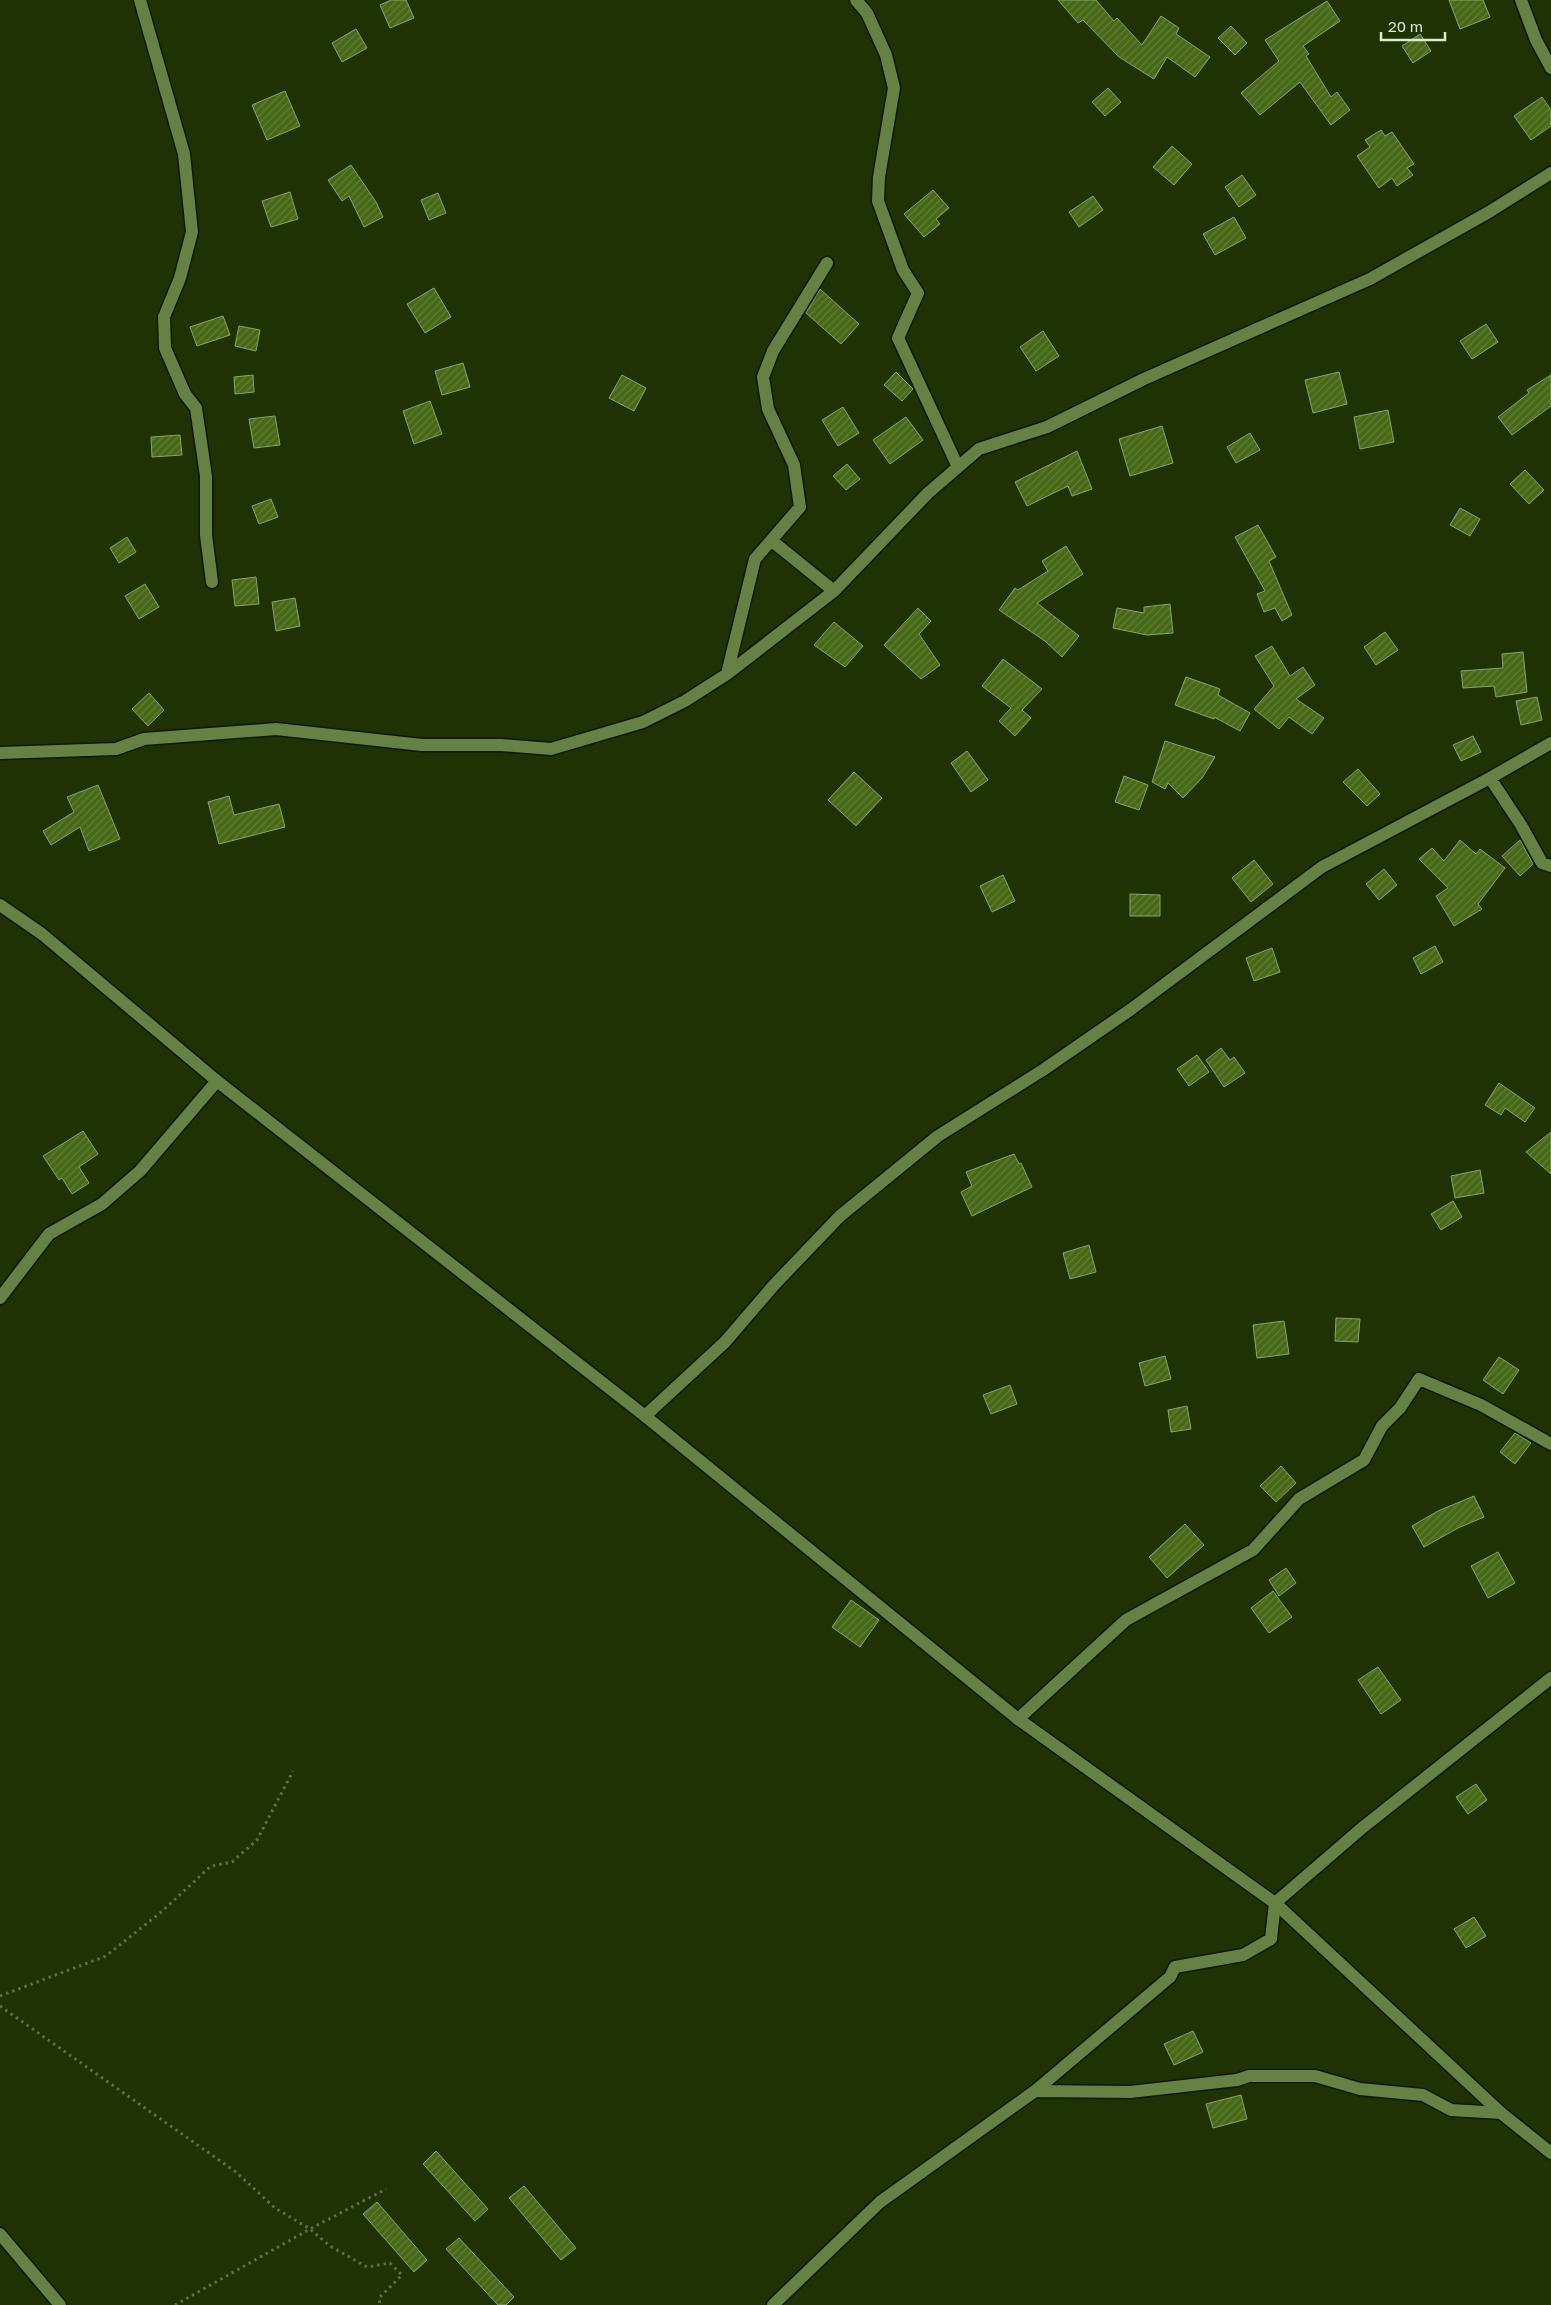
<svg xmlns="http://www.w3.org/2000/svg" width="1551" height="2305" font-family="'Golos Text',sans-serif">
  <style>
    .building { fill: url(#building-hatch); stroke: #88a567 }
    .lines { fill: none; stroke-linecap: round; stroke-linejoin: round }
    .street-casing { stroke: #0c1800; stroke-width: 15 }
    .secondary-casing { stroke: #0c1800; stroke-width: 15 }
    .path { stroke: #5d6f45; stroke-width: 3; stroke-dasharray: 2.5 4; stroke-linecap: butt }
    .street { stroke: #658144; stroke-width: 12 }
    .secondary { stroke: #658144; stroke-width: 12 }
  </style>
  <defs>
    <pattern id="building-hatch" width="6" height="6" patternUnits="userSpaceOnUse" patternTransform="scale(1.25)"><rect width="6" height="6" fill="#476816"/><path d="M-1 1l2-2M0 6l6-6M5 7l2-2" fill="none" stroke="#617e37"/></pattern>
  </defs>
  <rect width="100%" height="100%" fill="#1f3203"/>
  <!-- building -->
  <path class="building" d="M391,0H406L414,18L390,28L380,5Z
    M1058,0H1096L1114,21L1117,18L1142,45L1161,16L1179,28L1176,34L1210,57L1195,77L1167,57L1154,79L1119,57L1083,20L1078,23Z
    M1449,0H1483L1490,17L1460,29Z
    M1327,1L1340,21L1303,46L1309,54L1306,56L1331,97L1337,92L1350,110L1331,125L1300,82L1260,115L1241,93L1279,61L1265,40Z
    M1231,26L1247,43L1235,55L1218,38Z
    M356,29L367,48L342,62L332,43Z
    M1420,34L1431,51L1413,63L1402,46Z
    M1108,88L1121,102L1105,116L1092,102Z
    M285,91L300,126L267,140L252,105Z
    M1542,97L1551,110V126L1531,140L1514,116Z
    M1381,130L1385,136L1392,132L1414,164L1407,168L1413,175L1397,186L1392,178L1379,188L1357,156L1370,147L1365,140Z
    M1172,146L1192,164L1174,185L1153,167Z
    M351,165L376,202L383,217L364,227L349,196L342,201L328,180Z
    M1242,175L1256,195L1239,207L1225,187Z
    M933,190L949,208L936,219L940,224L924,237L904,214Z
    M290,192L298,219L271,227L262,201Z
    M438,193L446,213L429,220L421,200Z
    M1093,196L1103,210L1079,227L1069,212Z
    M1234,217L1246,238L1215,255L1203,234Z
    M434,288L451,317L425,333L407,304Z
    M820,289L859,324L841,344L806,313Z
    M223,316L230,335L197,346L190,327Z
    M1486,324L1498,342L1472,359L1460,341Z
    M239,326L260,330L256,351L235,346Z
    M1043,331L1059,356L1036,371L1020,347Z
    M463,363L470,387L442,395L435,371Z
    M896,372L913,389L902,401L884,385Z
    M1339,372L1347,404L1313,413L1305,380Z
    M253,375L254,392L235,394L234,377Z
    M622,375L646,388L634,411L609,398Z
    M1551,375V406L1512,435L1498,417L1529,393L1527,390Z
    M430,401L442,434L414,444L403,411Z
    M843,407L859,433L838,446L822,420Z
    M1388,410L1394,442L1360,449L1354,417Z
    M275,416L280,445L254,448L249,419Z
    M906,417L923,440L890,464L873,440Z
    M1162,426L1173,463L1130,476L1119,439Z
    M1250,433L1260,450L1236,463L1227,447Z
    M180,435L182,455L152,457L151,437Z
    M1077,451L1092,489L1072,496L1068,486L1027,506L1015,482Z
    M847,464L860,479L846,490L833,476Z
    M1525,470L1544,490L1529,504L1510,484Z
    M271,499L278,517L259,524L252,506Z
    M1460,508L1480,519L1470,536L1450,525Z
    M1258,525L1276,557L1269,561L1292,615L1282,621L1275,608L1264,612L1257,594L1265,591L1235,537Z
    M127,537L136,552L119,563L110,548Z
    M1066,546L1083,574L1037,603L1079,636L1062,657L1045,641L999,610L1015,588L1018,590L1048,571L1042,561Z
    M256,577L259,604L235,606L232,580Z
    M145,584L159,607L139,619L125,596Z
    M295,598L300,626L276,631L272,602Z
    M1170,604L1173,633L1147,635L1113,628L1117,608L1144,613V607Z
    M918,608L931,621L919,634L940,665L921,679L884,645Z
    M834,622L863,646L845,667L814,645Z
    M1385,632L1398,650L1376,665L1364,647Z
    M1272,646L1290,676L1303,667L1315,685L1296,699L1324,718L1312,734L1289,717L1279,729L1254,709L1274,686L1255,656Z
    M1523,652L1527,692L1496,697L1494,686L1463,688L1461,671L1503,668L1502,654Z
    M1003,659L1042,689L1022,710L1031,718L1015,736L999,721L1011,708L982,686Z
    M1186,677L1220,689L1218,695L1250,713L1240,731L1214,717V719L1175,705Z
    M149,693L164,710L148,726L132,709Z
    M1537,697L1542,720L1521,725L1516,701Z
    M1473,736L1481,752L1461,761L1453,745Z
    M1165,741L1215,757L1202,778L1183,798L1168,783L1165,789L1152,782Z
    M967,751L988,780L971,792L951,763Z
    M1358,769L1380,794L1367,806L1343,782Z
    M854,772L882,798L856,826L828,800Z
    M1124,776L1148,785L1139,810L1115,802Z
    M98,785L120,839L89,851L80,827L51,845L43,831L74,812L67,797Z
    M229,796L234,815L279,804L285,827L219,844L208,802Z
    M1460,840L1476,854L1480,849L1505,868L1478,904L1482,909L1454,926L1436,896L1448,888L1419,859L1432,848L1444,861Z
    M1520,840L1533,864L1520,876L1502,856Z
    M1254,860L1273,884L1251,902L1232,878Z
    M1384,869L1397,885L1379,900L1366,884Z
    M1003,875L1015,901L992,912L980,886Z
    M1130,894L1160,895V916H1130Z
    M1435,946L1443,962L1421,974L1413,958Z
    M1272,948L1280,972L1254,981L1246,958Z
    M1221,1048L1230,1060L1234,1057L1245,1073L1224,1087L1206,1060Z
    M1197,1055L1209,1072L1189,1086L1177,1069Z
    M1499,1083L1535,1108L1525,1122L1505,1108L1501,1115L1485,1105Z
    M83,1131L98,1154L79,1167L89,1183L72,1194L62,1178L59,1180L43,1156Z
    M1551,1132V1174L1526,1152Z
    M1014,1154L1019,1164L1021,1163L1032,1187L972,1216L961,1192L972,1186L966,1172Z
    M1480,1170L1484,1193L1455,1198L1451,1176Z
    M1453,1201L1462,1217L1441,1230L1431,1214Z
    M1089,1245L1096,1272L1070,1279L1063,1253Z
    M1336,1318L1360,1319L1358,1342L1335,1341Z
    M1284,1321L1289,1354L1257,1358L1253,1325Z
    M1165,1356L1171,1379L1145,1386L1139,1363Z
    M1499,1357L1519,1370L1503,1394L1483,1380Z
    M1010,1385L1017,1404L991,1414L983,1395Z
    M1187,1406L1191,1429L1171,1432L1168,1410Z
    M1515,1433L1531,1443L1515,1464L1500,1452Z
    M1281,1466L1296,1483L1276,1502L1260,1486Z
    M1474,1496L1484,1517L1458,1528L1424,1547L1412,1526L1438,1511Z
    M1185,1524L1204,1545L1167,1578L1149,1557Z
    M1498,1552L1515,1583L1488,1598L1471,1566Z
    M1286,1568L1296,1583L1279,1596L1269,1580Z
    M1273,1591L1292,1617L1269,1633L1251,1608Z
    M851,1600L879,1620L860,1647L832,1627Z
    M1378,1667L1401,1700L1381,1714L1358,1680Z
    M1476,1784L1487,1800L1468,1814L1456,1797Z
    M1474,1917L1486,1936L1466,1948L1454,1929Z
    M1193,2031L1203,2052L1174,2065L1164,2044Z
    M1241,2095L1247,2119L1213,2128L1206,2104Z
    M436,2151L488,2209L475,2221L423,2164Z
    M524,2186L576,2248L561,2260L509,2198Z
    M377,2202L427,2260L414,2272L363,2214Z
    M459,2238L514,2297L506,2305H498L446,2249Z"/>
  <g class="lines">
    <defs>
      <path id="street" d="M140,0L184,154L192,232L180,278L164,317L165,348L185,394L196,408L206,476V535L212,582
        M856,0L867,13L886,55L894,88L879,177L878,201L903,270L918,293L898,338L958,467
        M1521,0L1536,40L1551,68
        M772,541L834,591
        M727,674L834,591L928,493L979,449L1047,427L1144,379L1370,279L1489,212L1551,173
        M0,753L116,749L144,739L276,729L422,745H501L551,749L643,722L685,701L727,674L755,559L800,507L794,465L768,409L763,377L773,351L827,263
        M1490,778L1521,825L1542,863L1551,866
        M0,1298L49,1234L102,1204L140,1171L217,1081
        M645,1416L725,1342L774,1285L840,1216L938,1136L1043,1070L1130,1010L1322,867L1490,778L1551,743
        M1018,1719L1126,1620L1253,1550L1299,1499L1364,1460L1382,1426L1400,1408L1419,1379L1481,1405L1551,1444
        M1035,2091L1130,2092L1237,2080L1249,2076H1315L1360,2089L1423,2095L1451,2110L1501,2113
        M0,2234L60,2305
        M773,2305L880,2202L1035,2091L1170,1977L1175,1967L1243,1955L1271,1939L1275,1903"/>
      <path id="secondary" d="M0,905L42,934L217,1081L645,1416L1018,1719L1275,1903L1501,2113L1551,2153
        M1275,1903L1362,1828L1551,1678"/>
    </defs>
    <!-- street casing -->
    <use href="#street" class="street-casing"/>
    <!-- secondary casing -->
    <use href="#secondary" class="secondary-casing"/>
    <!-- path -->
    <path class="path" d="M0,1996L106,1956L160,1913L211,1866L232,1862L257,1840L293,1771
      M0,2006L236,2172L275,2208L310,2229L330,2246L367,2267L390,2263L402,2275L379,2298L380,2305
      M175,2305L310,2229L386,2189"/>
    <!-- street -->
    <use href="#street" class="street"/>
    <!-- secondary -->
    <use href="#secondary" class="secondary"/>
  </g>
  <!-- scale -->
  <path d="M1381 32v8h64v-8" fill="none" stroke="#dceccc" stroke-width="2.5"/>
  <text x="1388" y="32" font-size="15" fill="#dceccc" stroke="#1f3203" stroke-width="4" paint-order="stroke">20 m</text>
</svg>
